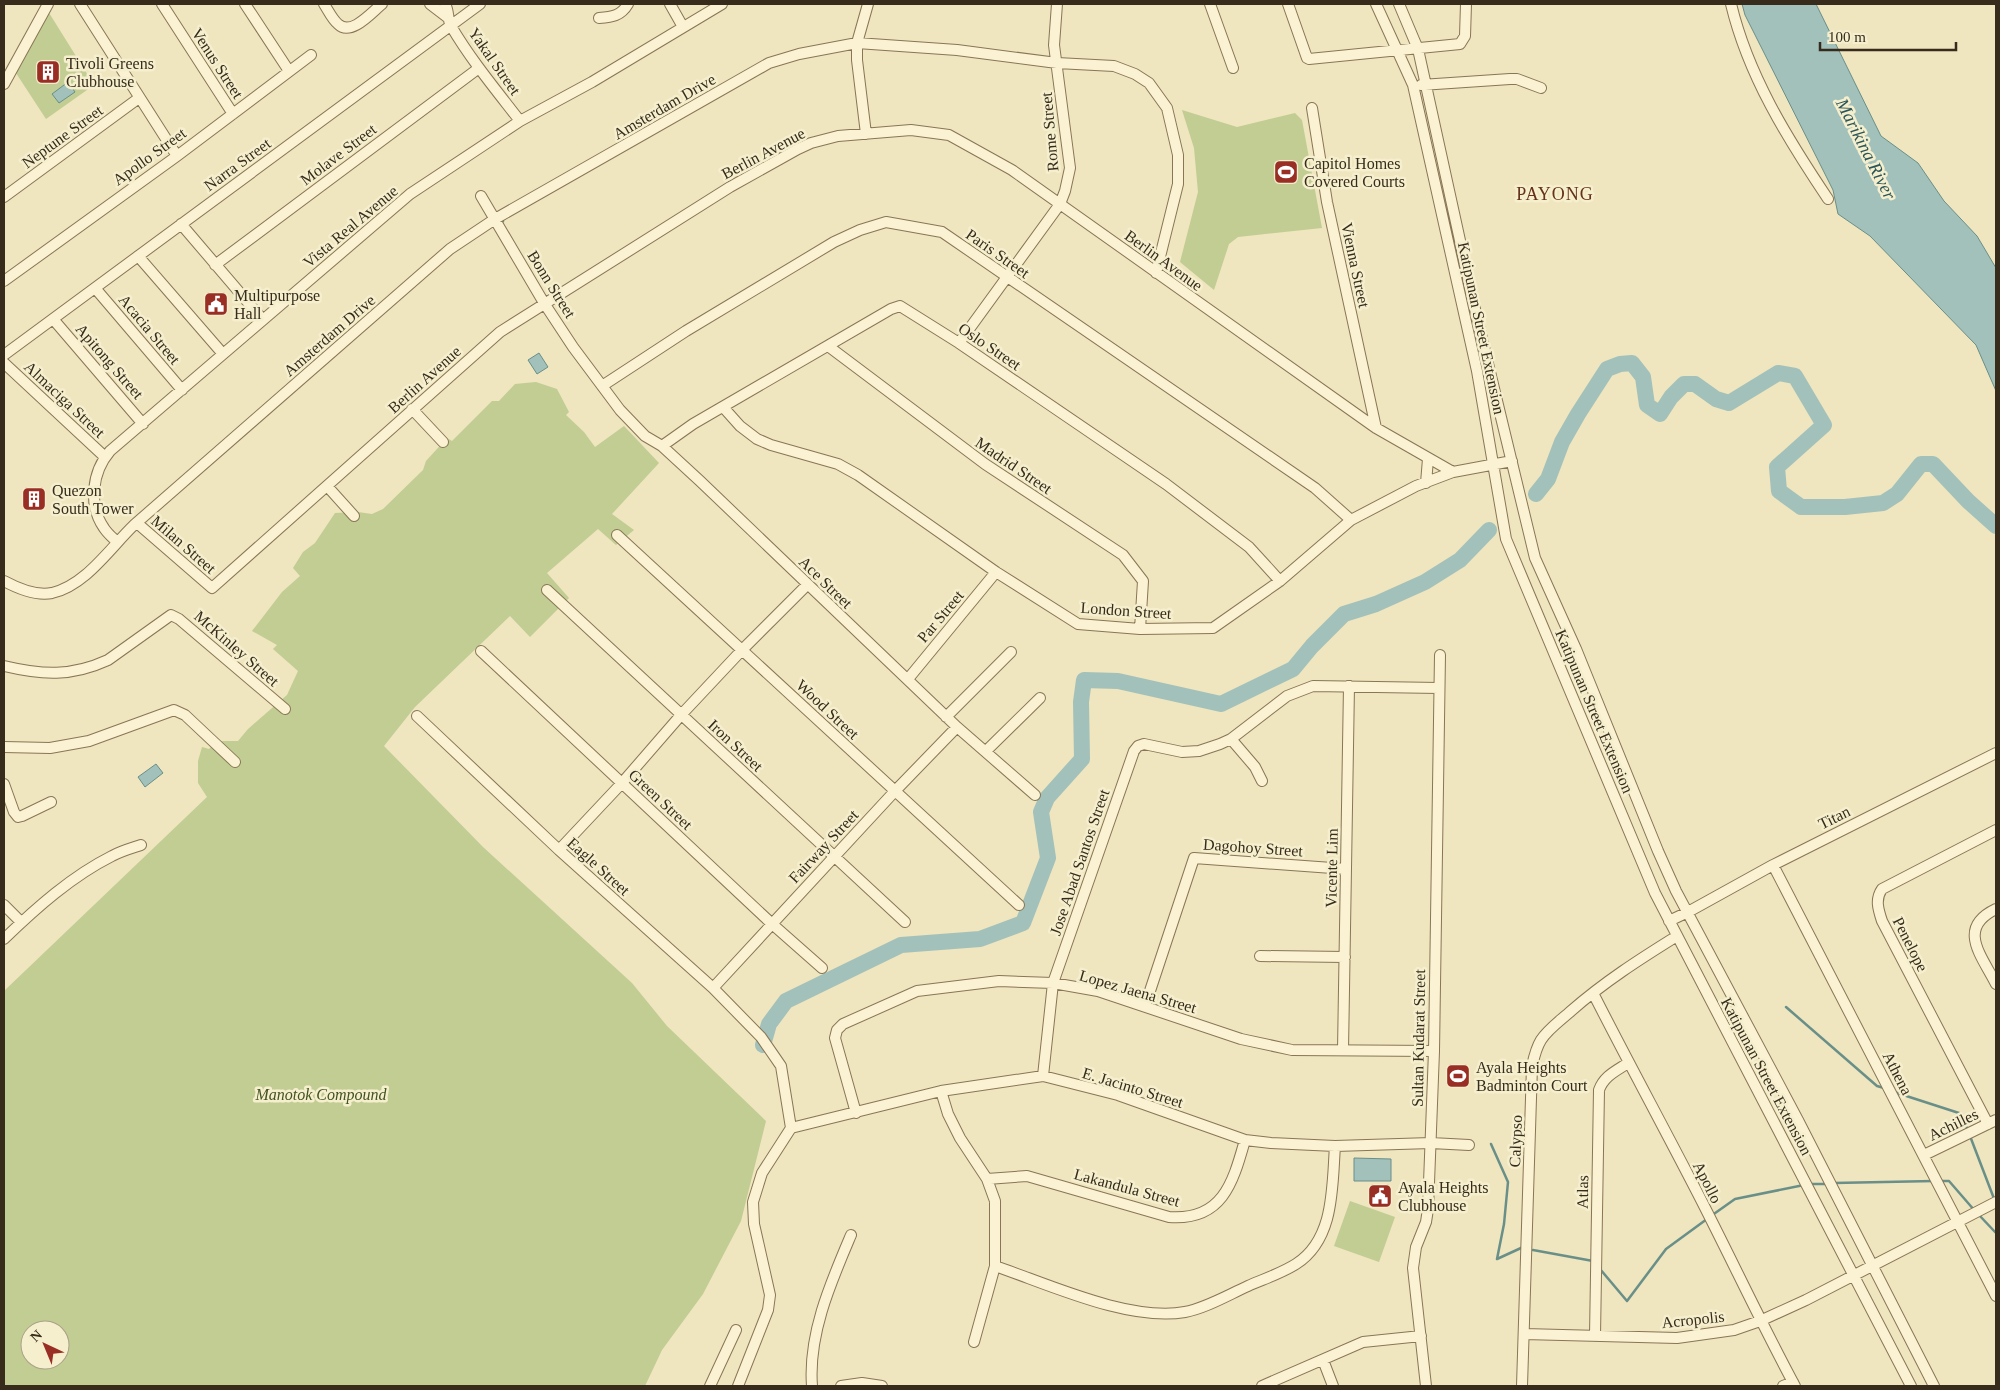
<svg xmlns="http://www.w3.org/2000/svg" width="2000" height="1390" font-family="Georgia,serif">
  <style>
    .green { fill: #c1cd92; fill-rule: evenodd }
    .water { fill: #a2c1bb; stroke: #698f89 }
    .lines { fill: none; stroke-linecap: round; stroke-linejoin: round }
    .stream { stroke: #698f89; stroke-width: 2.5 }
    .river { stroke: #a2c1bb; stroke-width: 16 }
    .minor-casing { stroke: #887656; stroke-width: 12 }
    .minor { stroke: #faf2d2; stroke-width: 10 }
    .labels { text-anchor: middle; stroke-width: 5; stroke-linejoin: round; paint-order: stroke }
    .street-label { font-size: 16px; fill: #372c1c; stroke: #f6efce }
    .poi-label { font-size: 16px; fill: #372c1c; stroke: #f6efce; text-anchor: start }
    .park-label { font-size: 16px; font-style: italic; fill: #425421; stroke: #f6efce }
    .water-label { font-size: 18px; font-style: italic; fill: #2a5658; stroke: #f6efce }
    .neighbourhood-label { font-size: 18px; letter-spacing: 1px; fill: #653119; stroke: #f6efce }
  </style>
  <rect width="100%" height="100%" fill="#efe5be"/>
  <!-- green -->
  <path class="green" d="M46,8L94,85L46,119L14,70Z
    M1182,110L1237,127L1295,113L1302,120L1322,228L1238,237L1229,244L1214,290L1180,262L1198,192L1194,148Z
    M536,382L557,389L569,412L566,415L584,432L595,447L624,426L659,463L612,514L634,530L616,545L598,529L547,573L569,598L530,637L510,616L415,707L384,746L483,847L632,983L667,1026L766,1121L741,1221L703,1294L662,1350L645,1386H4V991L207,797L198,783V761L202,747L209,749L217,741H238L248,729L287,695L298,671L273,649L277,645L252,631L282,592L300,576L293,568L303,552L315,543L335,513L358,512L372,514L383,509L423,470L426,461L447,438L452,441L492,401H499L515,384ZM30,1330H60V1360H30Z
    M1350,1201L1395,1217L1379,1262L1334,1246Z"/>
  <!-- water -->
  <path class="water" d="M1742,4H1816L1881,136L1918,163L1944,201L1977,236L1996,268V391L1976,345L1870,236L1838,214L1833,190L1745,15Z
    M68,82L75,92L59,103L52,94Z
    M539,353L548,367L537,374L528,360Z
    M156,764L163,773L145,787L138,777Z
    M1354,1158L1391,1159V1181H1354Z"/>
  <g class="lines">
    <!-- stream -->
    <path class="stream" d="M502,222L503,221
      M1786,1007L1877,1086L1884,1088
      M1894,1092L1962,1114L1968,1131
      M1970,1136L1993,1196
      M1491,1144L1508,1182L1504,1224L1497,1259L1521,1248
      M1939,1181H1949L1975,1211
      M1834,1183L1934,1181
      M1809,1184H1826
      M1979,1215L1996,1233
      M1711,1216L1735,1199L1804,1185
      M1533,1250L1593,1261
      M1600,1269L1627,1301L1666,1249L1707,1219"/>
    <!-- river -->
    <path class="river" d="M1536,494L1548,479L1562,442L1578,414L1607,369L1620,364L1632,363L1643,377L1647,405L1660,414L1671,397L1684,384H1695L1716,399L1729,403L1778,373L1795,376L1824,425L1777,467L1779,491L1801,507H1845L1883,503L1897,494L1921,464H1933L1968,501L1996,526
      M763,1045L769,1024L786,1001L901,945L980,939L1023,923L1048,858L1041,812L1047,798L1082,759L1081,702L1084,680L1118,681L1221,704L1293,669L1312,646L1344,614L1376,604L1425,582L1460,560L1489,530"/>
    <defs>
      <path id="minor" d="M80,4L177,156
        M162,4L233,114
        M245,4L289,71
        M324,4C328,10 332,19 338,24C351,37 372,12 382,4
        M430,4L447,17
        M445,4C449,10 447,18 451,26C471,60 496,90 520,121
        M670,4L683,27
        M1210,4L1233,68
        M1288,4L1307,58L1309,59L1460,44L1465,36L1466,4
        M1376,4L1413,85L1477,371L1506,539L1655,893L1911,1386
        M1399,4L1418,49L1477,318L1535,558L1576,649L1658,851L1676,891L1798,1120L1934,1386
        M1731,4C1748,75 1787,138 1828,199
        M599,18C612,17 621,16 628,4
        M4,84L48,4
        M1421,85L1510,79H1517L1541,88
        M1312,108L1327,202L1376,428
        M866,134L857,60V43L868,4
        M481,196L544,303L573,347L620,410L645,436L662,446L700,481L957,727L1035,795
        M4,197L139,98
        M181,224L263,320
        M138,256L223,354
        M215,265L479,68
        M4,281L177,156L311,55
        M95,288L182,390
        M53,319L143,424
        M959,343L1060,204L1065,191L1070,168L1054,45L1057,4
        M828,346L985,464L1123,555L1143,581L1140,629
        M4,355L480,4
        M4,363L105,457
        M602,386L686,331L834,242L860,230L886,222L942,232L1315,488L1351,520
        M723,407L740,426L757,439L771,445L838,464L858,475L996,572L1078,624L1140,629L1213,628L1280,581L1351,520L1416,486L1453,472
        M412,409L443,442
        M662,446L693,424L891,309L900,306L959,343L1166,484L1249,547L1280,581
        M1426,483L1428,459
        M327,486L354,516
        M137,523L212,588L500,332L730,187L798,149L811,143L838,136L911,130L949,135L1012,170L1376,428L1453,472L1512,461
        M617,535L1019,905
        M117,542C113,538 107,533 104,528C88,505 92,472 110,451L410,194L520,121L592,82L722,4
        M4,581C17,588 37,596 52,593C86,585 110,548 134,525L450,249L495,219L769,63L799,54L857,43L957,50L1057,63L1114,66L1135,74L1149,83L1167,108L1178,155V184L1156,273
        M547,590L905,922
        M481,651L771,923L822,968
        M4,666C42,675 71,677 108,660L171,615L179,619L285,709
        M908,679L996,572
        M417,716L559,850L713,988L761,1037L781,1066L791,1128L762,1173L753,1202L754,1224L770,1295L768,1310L738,1386
        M946,717L1011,652
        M1231,739L1255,767L1262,781
        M4,747L50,748L89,741L174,710L185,715L235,762
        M986,751L1040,698
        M4,784L14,812L18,817L22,816L51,802
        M559,850L622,783L681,715L742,650L807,585
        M1773,865L1996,1296
        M4,905L21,922
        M1996,909C1956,928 1982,956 1996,984
        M1669,921L1688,912L1773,865L1996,753
        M4,939C36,908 72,876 112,856C121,851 132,848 141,845
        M1260,956L1345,957
        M713,988L895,791L957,727
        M1593,993C1627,1060 1663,1126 1698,1194C1731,1258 1761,1323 1795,1386
        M1145,1006L1194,858L1346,869
        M1343,1050L1349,686
        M1043,1076L1053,983L1134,751L1138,746L1144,744L1182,752L1199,751L1220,744L1231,739L1287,696L1313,686L1439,688
        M941,1091L948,1114L960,1138L987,1179L995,1201V1266L974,1342
        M856,1113L835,1038L837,1030L843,1024L917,991L999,981L1053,983L1098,991L1241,1039L1292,1050L1434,1051
        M1988,1124L1882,921C1878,909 1875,899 1882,889L1996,830
        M791,1128L941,1091L1043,1076L1118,1095L1245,1140L1271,1143L1335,1146L1431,1143L1469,1145
        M1924,1155L1996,1120
        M987,1179L1027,1176L1169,1217C1223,1221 1233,1182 1245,1140
        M995,1266C1048,1284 1129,1322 1185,1312C1206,1308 1228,1295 1248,1286C1264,1279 1282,1273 1296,1264C1335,1239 1332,1186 1335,1146
        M1524,1334L1677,1338L1734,1330L1760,1321L1806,1300L1996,1202
        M1595,1336L1599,1090C1604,1076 1616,1071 1628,1063
        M1323,1360L1333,1386
        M710,1386L736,1330
        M812,1386C808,1334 831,1282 851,1235
        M841,1386L862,1383L882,1386
        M1262,1386L1363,1342L1421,1336
        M1426,1386L1413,1268L1416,1247L1426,1222L1428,1209L1434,1051L1440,655
        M1522,1386L1532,1066C1534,1057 1536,1048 1541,1040C1548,1029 1561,1020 1571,1011C1604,982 1640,959 1677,936
        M1783,1386L1793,1382"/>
    </defs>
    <!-- minor casing -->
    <use href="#minor" class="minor-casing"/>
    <!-- minor -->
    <use href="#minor" class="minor"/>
  </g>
  <!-- icons -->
  <defs>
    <symbol id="building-square" viewBox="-11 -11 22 22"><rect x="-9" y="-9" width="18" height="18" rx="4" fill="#992f24" stroke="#f6efce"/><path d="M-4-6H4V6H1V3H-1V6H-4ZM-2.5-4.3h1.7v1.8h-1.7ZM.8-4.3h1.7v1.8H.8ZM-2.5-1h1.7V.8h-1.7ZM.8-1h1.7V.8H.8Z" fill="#fff"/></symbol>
    <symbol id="stadium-square" viewBox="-11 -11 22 22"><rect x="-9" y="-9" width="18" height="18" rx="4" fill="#992f24" stroke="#f6efce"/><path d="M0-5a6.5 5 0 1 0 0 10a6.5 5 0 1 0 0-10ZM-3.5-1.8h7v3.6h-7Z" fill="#fff"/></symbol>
    <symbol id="civic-square" viewBox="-11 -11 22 22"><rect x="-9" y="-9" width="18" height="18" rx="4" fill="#992f24" stroke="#f6efce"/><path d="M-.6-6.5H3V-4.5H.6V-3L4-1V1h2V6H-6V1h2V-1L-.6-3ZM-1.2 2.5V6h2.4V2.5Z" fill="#fff"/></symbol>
  </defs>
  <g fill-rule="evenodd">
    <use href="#building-square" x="34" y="58" width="28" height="28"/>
    <use href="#stadium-square" x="1272" y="158" width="28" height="28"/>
    <use href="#civic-square" x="202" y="290" width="28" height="28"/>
    <use href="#building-square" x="20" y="485" width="28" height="28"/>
    <use href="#stadium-square" x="1444" y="1062" width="28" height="28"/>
    <use href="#civic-square" x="1366" y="1182" width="28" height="28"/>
  </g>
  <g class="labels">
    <!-- street labels -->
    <g class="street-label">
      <text transform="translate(495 61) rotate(55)" y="6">Yakal Street</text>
      <text transform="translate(218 63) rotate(57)" y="6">Venus Street</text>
      <text transform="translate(664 106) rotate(-30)" y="6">Amsterdam Drive</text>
      <text transform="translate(1049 132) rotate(-95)" y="6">Rome Street</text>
      <text transform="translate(62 136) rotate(-36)" y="6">Neptune Street</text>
      <text transform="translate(763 153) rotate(-28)" y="6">Berlin Avenue</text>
      <text transform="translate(338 154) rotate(-37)" y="6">Molave Street</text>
      <text transform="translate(149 156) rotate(-36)" y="6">Apollo Street</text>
      <text transform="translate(237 164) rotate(-36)" y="6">Narra Street</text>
      <text transform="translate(350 226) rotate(-40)" y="6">Vista Real Avenue</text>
      <text transform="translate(998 253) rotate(35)" y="6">Paris Street</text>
      <text transform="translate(1164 260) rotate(36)" y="6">Berlin Avenue</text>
      <text transform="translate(1356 265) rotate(78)" y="6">Vienna Street</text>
      <text transform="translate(552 284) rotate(58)" y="6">Bonn Street</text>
      <text transform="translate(1482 328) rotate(78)" y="6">Katipunan Street Extension</text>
      <text transform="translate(150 329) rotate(50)" y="6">Acacia Street</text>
      <text transform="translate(329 335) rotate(-41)" y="6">Amsterdam Drive</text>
      <text transform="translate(990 346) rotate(34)" y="6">Oslo Street</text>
      <text transform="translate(110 361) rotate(49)" y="6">Apitong Street</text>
      <text transform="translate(424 379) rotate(-42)" y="6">Berlin Avenue</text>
      <text transform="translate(65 399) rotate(43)" y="6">Almaciga Street</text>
      <text transform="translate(1014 465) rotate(34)" y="6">Madrid Street</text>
      <text transform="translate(184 544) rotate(41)" y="6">Milan Street</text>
      <text transform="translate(826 582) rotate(44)" y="6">Ace Street</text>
      <text transform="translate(1126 610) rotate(4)" y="6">London Street</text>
      <text transform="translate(940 616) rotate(-50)" y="6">Par Street</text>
      <text transform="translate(237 648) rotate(41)" y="6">McKinley Street</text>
      <text transform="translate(828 709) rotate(43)" y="6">Wood Street</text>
      <text transform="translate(1595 711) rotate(67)" y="6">Katipunan Street Extension</text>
      <text transform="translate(736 745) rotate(43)" y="6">Iron Street</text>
      <text transform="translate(661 799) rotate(43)" y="6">Green Street</text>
      <text transform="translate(1834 817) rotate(-26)" y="6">Titan</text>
      <text transform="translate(823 846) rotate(-47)" y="6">Fairway Street</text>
      <text transform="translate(1253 847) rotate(4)" y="6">Dagohoy Street</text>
      <text transform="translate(1079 862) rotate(-71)" y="6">Jose Abad Santos Street</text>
      <text transform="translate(599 866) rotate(42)" y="6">Eagle Street</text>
      <text transform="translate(1331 868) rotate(-89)" y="6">Vicente Lim</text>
      <text transform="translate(1911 944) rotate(63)" y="6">Penelope</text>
      <text transform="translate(1138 991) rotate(16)" y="6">Lopez Jaena Street</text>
      <text transform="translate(1418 1038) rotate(-89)" y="6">Sultan Kudarat Street</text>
      <text transform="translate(1898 1073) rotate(63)" y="6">Athena</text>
      <text transform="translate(1767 1076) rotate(62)" y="6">Katipunan Street Extension</text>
      <text transform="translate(1133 1087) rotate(17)" y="6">E. Jacinto Street</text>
      <text transform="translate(1953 1124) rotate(-26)" y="6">Achilles</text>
      <text transform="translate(1515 1141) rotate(-88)" y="6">Calypso</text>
      <text transform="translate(1708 1182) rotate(63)" y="6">Apollo</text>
      <text transform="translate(1127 1187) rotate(15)" y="6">Lakandula Street</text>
      <text transform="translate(1582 1192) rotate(-89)" y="6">Atlas</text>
      <text transform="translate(1693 1319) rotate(-6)" y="6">Acropolis</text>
    </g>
    <!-- poi labels -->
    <g class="poi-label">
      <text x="66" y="69">Tivoli Greens<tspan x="66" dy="18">Clubhouse</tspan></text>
      <text x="1304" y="169">Capitol Homes<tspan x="1304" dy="18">Covered Courts</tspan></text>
      <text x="234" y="301">Multipurpose<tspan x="234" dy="18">Hall</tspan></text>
      <text x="52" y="496">Quezon<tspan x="52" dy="18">South Tower</tspan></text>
      <text x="1476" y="1073">Ayala Heights<tspan x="1476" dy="18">Badminton Court</tspan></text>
      <text x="1398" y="1193">Ayala Heights<tspan x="1398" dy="18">Clubhouse</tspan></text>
    </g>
    <!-- park labels -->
    <g class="park-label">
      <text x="321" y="1100">Manotok Compound</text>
    </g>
    <!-- water labels -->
    <g class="water-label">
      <text transform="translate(1866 149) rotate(63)" y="6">Marikina River</text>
    </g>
    <!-- neighbourhood labels -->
    <g class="neighbourhood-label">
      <text x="1555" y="200">PAYONG</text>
    </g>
  </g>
  <!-- border -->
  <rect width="2000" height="1390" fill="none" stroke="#372c1c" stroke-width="10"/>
  <!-- north arrow -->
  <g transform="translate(45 1345) rotate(316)"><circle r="24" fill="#f6efce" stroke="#aaa187"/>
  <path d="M0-4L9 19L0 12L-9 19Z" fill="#992f24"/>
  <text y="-8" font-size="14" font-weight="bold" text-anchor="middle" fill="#372c1c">N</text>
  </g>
  <!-- scale -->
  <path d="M1820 42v8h136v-8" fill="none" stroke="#372c1c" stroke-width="2.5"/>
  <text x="1828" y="42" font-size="15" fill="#372c1c" stroke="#f6efce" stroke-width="4" paint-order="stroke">100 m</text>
</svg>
